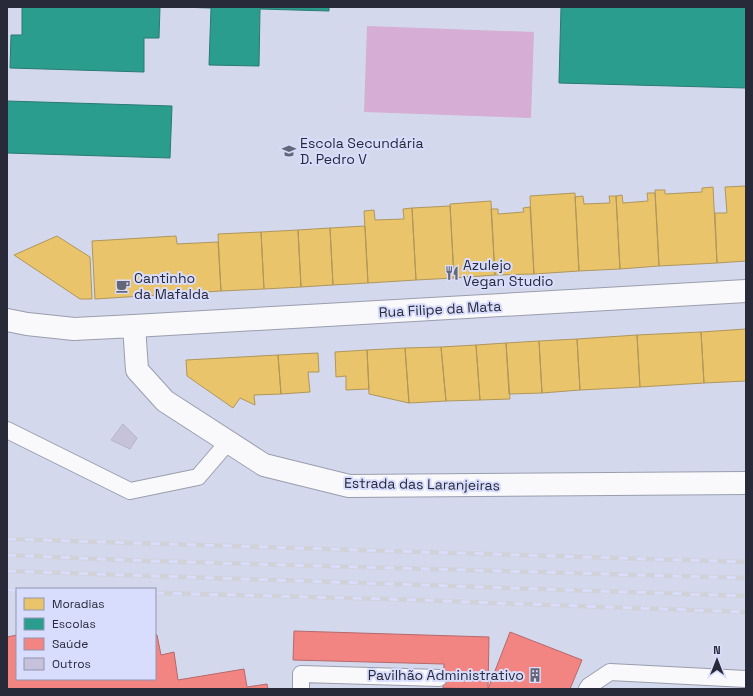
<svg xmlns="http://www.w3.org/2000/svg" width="753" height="696" font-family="'Space Grotesk',sans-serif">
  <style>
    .pitch { fill: #d6add4 }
    .homes { fill: #e9c46a; stroke: #af965b }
    .schools { fill: #2a9d8f; stroke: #297a75 }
    .health { fill: #f28482; stroke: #b5696c }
    .building { fill: #c6c2dc; stroke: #b5b4c4 }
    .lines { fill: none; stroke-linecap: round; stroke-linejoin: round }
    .lane-casing { stroke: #9a9dac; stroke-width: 18 }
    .street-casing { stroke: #9a9dac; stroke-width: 24 }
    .secondary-casing { stroke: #9a9dac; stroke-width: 24 }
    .lane { stroke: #f9f9fc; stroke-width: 16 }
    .street { stroke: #f9f9fc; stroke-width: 22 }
    .secondary { stroke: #f9f9fc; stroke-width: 22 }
    .rail-casing { stroke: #d1d2d8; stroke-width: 4.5 }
    .rail { stroke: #d8ddfd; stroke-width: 3; stroke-dasharray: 9; stroke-linecap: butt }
    .labels { text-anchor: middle; stroke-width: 4; stroke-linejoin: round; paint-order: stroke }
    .poi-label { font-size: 14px; fill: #282a39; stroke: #d8ddfd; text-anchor: start }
    .street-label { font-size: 14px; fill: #282a39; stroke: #d8ddfd }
  </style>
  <rect width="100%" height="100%" fill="#d4d8ec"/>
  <!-- pitch -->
  <path class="pitch" d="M367,26L534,32L531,118L364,112Z"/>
  <!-- homes -->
  <path class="homes" d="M746,186V261L717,263L715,213H727L725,187Z
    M713,187L717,263L659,266L655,190H665V194L702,192V188Z
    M575,193L579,271L534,274L530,196Z
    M647,193H655L659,266L620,269L616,196L622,195L623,203L648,201Z
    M583,196L584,204L610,203L609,196H616L620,269L579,271L575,197Z
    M491,201L495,275L454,278L450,204Z
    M450,206L454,278L416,280L412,208Z
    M530,207L534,274L495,275L491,209H498V214L524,212L523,208Z
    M412,208L416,280L368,283L364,211L374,210L375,220L404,219L403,209Z
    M365,226L368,283L333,285L330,228Z
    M330,228L333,285L301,287L298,230Z
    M298,230L301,287L264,289L261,232Z
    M261,232L264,289L221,291L218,234Z
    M57,236L90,257L92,299H80L14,255Z
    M176,236L177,244L218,242L221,291L95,299L92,241Z
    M746,329V381L704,383L701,332Z
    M701,332L704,383L640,387L637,335Z
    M637,335L640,387L580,390L577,339Z
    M577,339L580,390L542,393L539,341Z
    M539,341L542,393L509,394L506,343Z
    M506,343L510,399L480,400L476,345Z
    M476,345L480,400L446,401L441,347Z
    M441,347L446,401L409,403L405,348Z
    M405,348L409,403L369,394L367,350Z
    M367,350L369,389L346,390V376L336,377L335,352Z
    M318,353L319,372H308L310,392L281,394L278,355Z
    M278,355L281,394L254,395L255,405L240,398L233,408L187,376L186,360Z"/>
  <!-- schools -->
  <path class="schools" d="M22,7H160L159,38H144V72L10,68L11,35H22Z
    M179,7H329V11L260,9L259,66L209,65L211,8Z
    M561,7H746V88L559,83Z
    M7,101L172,106L170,158L7,153Z"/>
  <!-- health -->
  <path class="health" d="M294,631L489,637L488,689L443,688L444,664L293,660Z
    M510,632L582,660L570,689H488Z
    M17,635V679H155V635H157L161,655L174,652L178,680L244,669L247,687L267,684L268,689H7V637Z"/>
  <!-- building -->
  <path class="building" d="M123,424L137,438L130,449L111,440Z"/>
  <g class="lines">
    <defs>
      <path id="lane" d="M7,430L130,491L198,477L228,442
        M301,689V674L439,678
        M587,689L589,686L610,672L746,679"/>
      <path id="street" d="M134,326L746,291"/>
      <path id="secondary" d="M7,320L27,324L74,329L134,326L137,370L165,401L264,465L349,486L746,483"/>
    </defs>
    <!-- lane casing -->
    <use href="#lane" class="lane-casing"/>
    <!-- street casing -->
    <use href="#street" class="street-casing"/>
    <!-- secondary casing -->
    <use href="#secondary" class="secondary-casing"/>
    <!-- lane -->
    <use href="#lane" class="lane"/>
    <!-- street -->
    <use href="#street" class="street"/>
    <!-- secondary -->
    <use href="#secondary" class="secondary"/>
    <defs>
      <path id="rail" d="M7,539L746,562
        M7,555L148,561L746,578
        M7,571L746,596
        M7,590H17
        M155,593L387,599L746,612"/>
    </defs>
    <!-- rail casing -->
    <use href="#rail" class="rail-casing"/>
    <!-- rail -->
    <use href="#rail" class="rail"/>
  </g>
  <!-- icons -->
  <defs>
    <symbol id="school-bare" viewBox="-9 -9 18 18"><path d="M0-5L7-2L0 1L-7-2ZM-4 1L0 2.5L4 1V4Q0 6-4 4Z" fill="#646778" stroke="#d8ddfd" stroke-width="2.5" paint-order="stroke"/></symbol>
    <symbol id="restaurant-bare" viewBox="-9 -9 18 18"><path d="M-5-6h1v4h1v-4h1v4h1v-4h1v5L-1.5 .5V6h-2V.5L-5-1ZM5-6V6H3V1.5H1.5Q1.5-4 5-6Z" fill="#646778" stroke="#d8ddfd" stroke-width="2.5" paint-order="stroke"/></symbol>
    <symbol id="cafe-bare" viewBox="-9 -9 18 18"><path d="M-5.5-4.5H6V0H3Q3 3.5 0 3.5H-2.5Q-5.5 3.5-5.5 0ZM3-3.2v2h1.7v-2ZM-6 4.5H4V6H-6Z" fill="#646778" stroke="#d8ddfd" stroke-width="2.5" paint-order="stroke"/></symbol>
    <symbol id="building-bare" viewBox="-9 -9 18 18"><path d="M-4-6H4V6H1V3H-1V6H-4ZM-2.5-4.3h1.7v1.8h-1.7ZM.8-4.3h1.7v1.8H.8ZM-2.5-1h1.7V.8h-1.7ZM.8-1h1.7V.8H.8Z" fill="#646778" stroke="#d8ddfd" stroke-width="2.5" paint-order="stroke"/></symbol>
  </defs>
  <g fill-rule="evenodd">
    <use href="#school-bare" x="279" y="141" width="20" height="20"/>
    <use href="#restaurant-bare" x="442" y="263" width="20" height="20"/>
    <use href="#cafe-bare" x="113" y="276" width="20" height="20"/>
    <use href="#building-bare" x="525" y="665" width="20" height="20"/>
  </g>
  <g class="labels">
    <!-- poi labels -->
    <g class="poi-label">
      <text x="300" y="148">Escola Secundária<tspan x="300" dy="16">D. Pedro V</tspan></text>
      <text x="463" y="270">Azulejo<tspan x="463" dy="16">Vegan Studio</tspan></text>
      <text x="134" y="283">Cantinho<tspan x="134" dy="16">da Mafalda</tspan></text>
      <text x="524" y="680" text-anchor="end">Pavilhão Administrativo</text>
    </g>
    <!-- street labels -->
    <g class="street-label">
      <text transform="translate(440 309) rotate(-3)" y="5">Rua Filipe da Mata</text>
      <text transform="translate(422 484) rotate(1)" y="5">Estrada das Laranjeiras</text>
    </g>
  </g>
  <!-- border -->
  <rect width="753" height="696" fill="none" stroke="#282a39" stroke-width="16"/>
  <!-- legend -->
  <rect x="16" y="588" width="140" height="92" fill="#d8ddfd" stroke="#9295af"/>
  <rect x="24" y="598" width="20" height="12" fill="#e9c46a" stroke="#9295af"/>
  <text x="52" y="608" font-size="12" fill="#282a39">Moradias</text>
  <rect x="24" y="618" width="20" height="12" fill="#2a9d8f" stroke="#9295af"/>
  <text x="52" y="628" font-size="12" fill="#282a39">Escolas</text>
  <rect x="24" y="638" width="20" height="12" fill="#f28482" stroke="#9295af"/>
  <text x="52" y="648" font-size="12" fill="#282a39">Saúde</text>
  <rect x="24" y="658" width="20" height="12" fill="#c6c2dc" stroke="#9295af"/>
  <text x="52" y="668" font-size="12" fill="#282a39">Outros</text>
  <!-- north arrow -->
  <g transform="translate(717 660)" stroke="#d8ddfd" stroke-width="3" paint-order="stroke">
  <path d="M0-3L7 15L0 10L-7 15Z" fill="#282a39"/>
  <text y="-6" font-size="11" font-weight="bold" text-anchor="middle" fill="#282a39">N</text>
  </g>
</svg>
